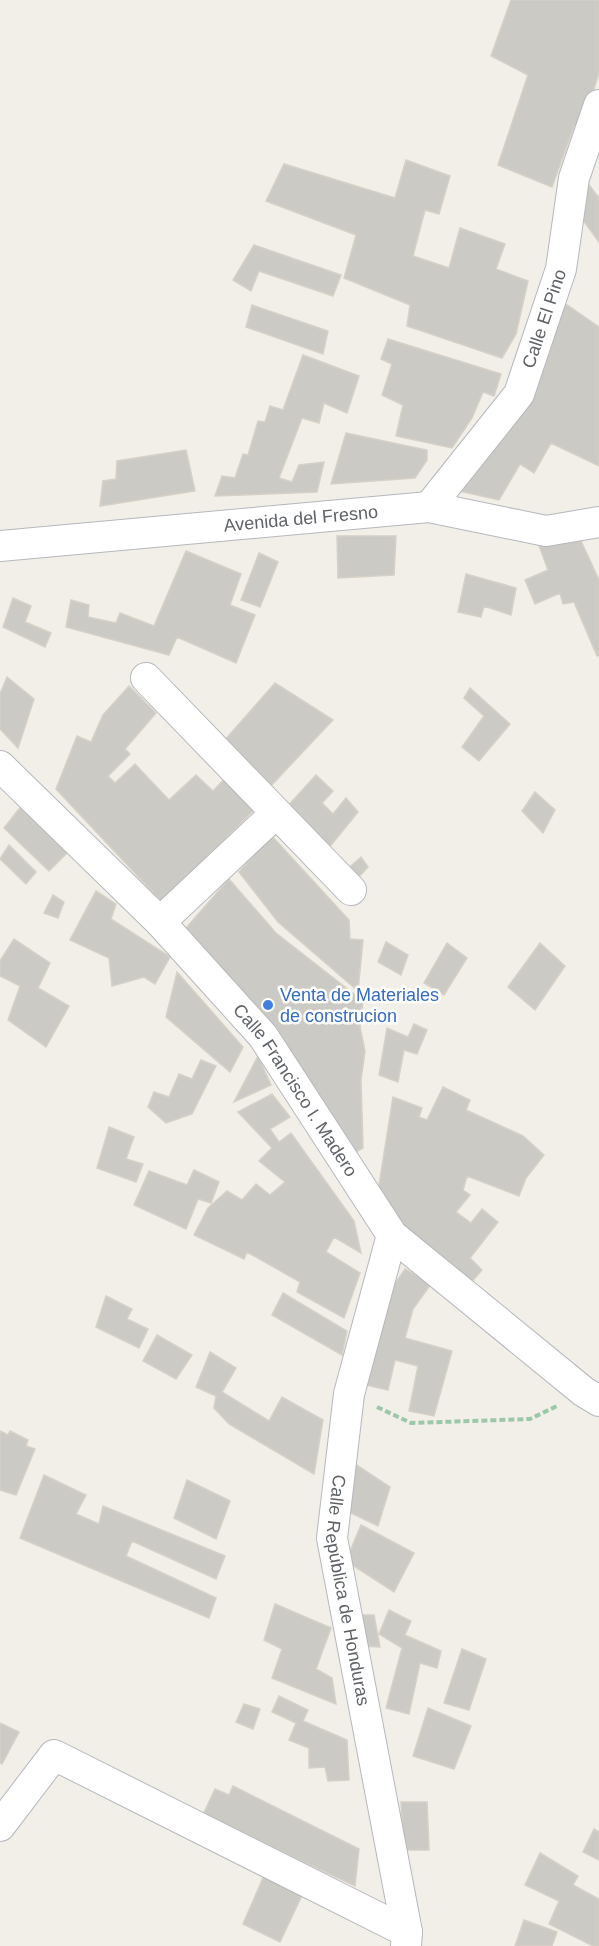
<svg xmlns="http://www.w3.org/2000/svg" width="599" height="1946" font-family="Helvetica,sans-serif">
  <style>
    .building { fill: #cccac5; stroke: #d6d1c6; stroke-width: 1.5 }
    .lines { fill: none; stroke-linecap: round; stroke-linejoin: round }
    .street-casing { stroke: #b5b8bc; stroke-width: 32 }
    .path { stroke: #9cc7a9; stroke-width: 4; stroke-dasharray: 6 3; stroke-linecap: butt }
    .street { stroke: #fff; stroke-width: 30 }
    .shop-dot { fill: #3f7fe0; stroke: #fff; stroke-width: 2 }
    .labels { text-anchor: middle; stroke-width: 5; stroke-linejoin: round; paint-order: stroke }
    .street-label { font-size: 18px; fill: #5f6368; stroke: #fff }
    .shop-label { font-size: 18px; fill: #366cbe; stroke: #fff; text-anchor: start }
  </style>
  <rect width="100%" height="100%" fill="#f1efe8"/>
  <!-- building -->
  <path class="building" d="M511,0H599V72L583,128L574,126L552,187L498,165L528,75L491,56Z
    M406,160L450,176L439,214L425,210L413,256L449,268L460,228L505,244L496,269L528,281L516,334L502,358L407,326L410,305L344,278L356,235L266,201L284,164L395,198Z
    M586,181L599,198V242L574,208Z
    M254,245L341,275L333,296L259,271L251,291L233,280Z
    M563,302L599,327V466L551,443L534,473L520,464L499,500L459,491Z
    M252,305L328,331L323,354L246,327Z
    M388,339L501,374L494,396L483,392L472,418L452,448L396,436L403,405L382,395L392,364L381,359Z
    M303,355L359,376L347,413L324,403L319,423L302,418L279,478L292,482L299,465L324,462L317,492L215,496L222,476L235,478L243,454L248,455L258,421L265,422L270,406L283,410Z
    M346,433L427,450V460L415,478L331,484Z
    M186,450L195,491L100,506L103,481L116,479L117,461Z
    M575,528L599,580V655L597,656L574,602L563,604L560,593L535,604L525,580L548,570L537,540Z
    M337,536H396L394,575L338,578Z
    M186,551L241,574L230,605L255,615L236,663L177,637L169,655L66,627L71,600L89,605L88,617L116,623L120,613L154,626Z
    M259,553L278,562L260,607L241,600Z
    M466,574L516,588L511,615L484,606L481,617L458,612Z
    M13,598L31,606L25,622L51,633L45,647L3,627Z
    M7,677L34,699L18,748L0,729V694Z
    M275,683L333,720L266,791L224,741Z
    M129,686L156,713L125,749L130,754L108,776L115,783L135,764L169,800L196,775L213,791L230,773L259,805L162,902L56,789L77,736L91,742L103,715Z
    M470,688L510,724L479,761L462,747L484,716L464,698Z
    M316,775L333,791L322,803L333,814L346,798L358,812L327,850L286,808Z
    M535,792L555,810L543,833L522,811Z
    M23,804L67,853L49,871L4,828Z
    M271,835L349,920L350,939L363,940L358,991L278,922L239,872Z
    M9,845L36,872L26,884L0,859Z
    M361,857L368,867L353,883L344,872Z
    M229,879L276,933L363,1001L360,1027L365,1051L361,1080L363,1148L347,1157L186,928Z
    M96,891L116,904L111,919L170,957L155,984L144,977L112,986L109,958L70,940Z
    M53,895L64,902L58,918L44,913Z
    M14,939L50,963L38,988L69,1006L46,1047L8,1020L20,986L0,976V961Z
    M386,942L408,955L401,975L378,962Z
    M447,943L467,958L444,995L424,983Z
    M540,943L565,966L535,1010L508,987Z
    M177,972L243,1047L230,1072L166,1017Z
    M414,1024L427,1030L417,1054L404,1050L398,1082L379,1075L387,1028L408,1037Z
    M258,1056L271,1085L234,1102Z
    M201,1060L216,1066L192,1114L166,1123L148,1107L154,1092L169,1097L179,1074L192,1079Z
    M443,1087L470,1100L466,1110L523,1136L544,1155L526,1178L519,1196L467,1176L463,1190L470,1195L456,1212L471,1223L482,1209L498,1222L470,1258L482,1270L469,1285L376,1204L393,1097L422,1108L419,1117L427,1120Z
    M272,1094L290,1117L270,1129L279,1142L291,1133L354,1221L361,1253L334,1237L326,1252L360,1273L344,1318L297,1292L300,1282L247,1252L244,1259L194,1235L208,1208L227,1191L242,1200L256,1184L270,1195L285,1182L259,1161L272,1148L238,1112Z
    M109,1127L134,1137L126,1159L143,1164L136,1182L97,1168Z
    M194,1170L219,1182L211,1203L198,1199L186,1229L134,1205L149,1171L187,1185Z
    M405,1269L431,1284L413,1309L405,1338L452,1351L434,1416L409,1411L418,1366L395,1360L388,1390L366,1385L388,1294Z
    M283,1293L347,1331L342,1355L272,1315Z
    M106,1296L132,1309L127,1319L148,1329L139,1348L96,1327Z
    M157,1335L192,1355L176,1379L143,1361Z
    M210,1352L236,1368L222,1392L269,1421L282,1397L323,1420L314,1474L229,1424L214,1408L216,1396L196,1387Z
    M0,1431L8,1435L10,1431L28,1440L26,1446L35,1449L16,1495L0,1490Z
    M355,1464L390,1487L378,1526L349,1512Z
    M44,1475L86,1495L76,1514L99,1524L103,1506L225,1556L216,1579L132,1541L126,1556L216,1598L209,1618L20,1538Z
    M187,1480L230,1501L216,1539L174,1518Z
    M361,1525L414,1553L394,1592L346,1561Z
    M275,1604L331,1628L316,1669L332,1678L336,1704L272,1678L282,1649L264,1640Z
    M389,1610L411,1621L405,1635L441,1651L437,1668L420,1663L409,1714L386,1708L402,1648L379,1634Z
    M358,1615H374L380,1647L360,1646Z
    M462,1649L486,1659L469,1710L444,1703Z
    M279,1696L308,1710L303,1721L347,1740L349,1780L328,1781L325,1767L309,1768V1748L289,1740L296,1723L272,1712Z
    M244,1704L260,1709L253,1729L236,1722Z
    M428,1708L471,1726L454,1769L413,1756Z
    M0,1723L19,1732L2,1764L0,1763Z
    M233,1786L359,1849L355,1886L203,1815L215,1789L229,1795Z
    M401,1802H427L429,1850H404Z
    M594,1829L599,1832V1860L583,1852Z
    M540,1853L578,1876L573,1885L599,1899V1946H593L549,1924L559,1901L525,1885Z
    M266,1871L304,1891L280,1942L243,1924Z
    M524,1920L557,1932L552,1946H515Z"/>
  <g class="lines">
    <defs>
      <g id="street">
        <path id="s1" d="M429,507L519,394L561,269L574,178L599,105"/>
        <path id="s2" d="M0,546L429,507L546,531L599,522"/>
        <path d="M146,678L351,890"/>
        <path id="s3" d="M0,766L160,922L263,1036L392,1235L584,1392L599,1401"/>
        <path d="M160,922L275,814"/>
        <path id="s4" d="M392,1235L349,1394L332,1538L407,1932L406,1946"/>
        <path d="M0,1826L54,1755L407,1932"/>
      </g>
    </defs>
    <!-- street casing -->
    <use href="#street" class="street-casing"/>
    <!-- path -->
    <path class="path" d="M377,1407L411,1423L530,1419L557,1406"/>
    <!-- street -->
    <use href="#street" class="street"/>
  </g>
  <!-- markers -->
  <circle class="shop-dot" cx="268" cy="1005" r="6"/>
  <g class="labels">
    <!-- street labels -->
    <g class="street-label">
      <text dy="6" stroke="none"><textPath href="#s1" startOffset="224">Calle El Pino</textPath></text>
      <text dy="6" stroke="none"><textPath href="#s2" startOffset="302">Avenida del Fresno</textPath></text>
      <text dy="6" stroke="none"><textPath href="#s3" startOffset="440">Calle Francisco I. Madero</textPath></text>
      <text dy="6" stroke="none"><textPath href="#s4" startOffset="363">Calle República de Honduras</textPath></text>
    </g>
    <!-- shop labels -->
    <g class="shop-label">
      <text x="280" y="1001">Venta de Materiales<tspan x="280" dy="21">de construcion</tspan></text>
    </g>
  </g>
</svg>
